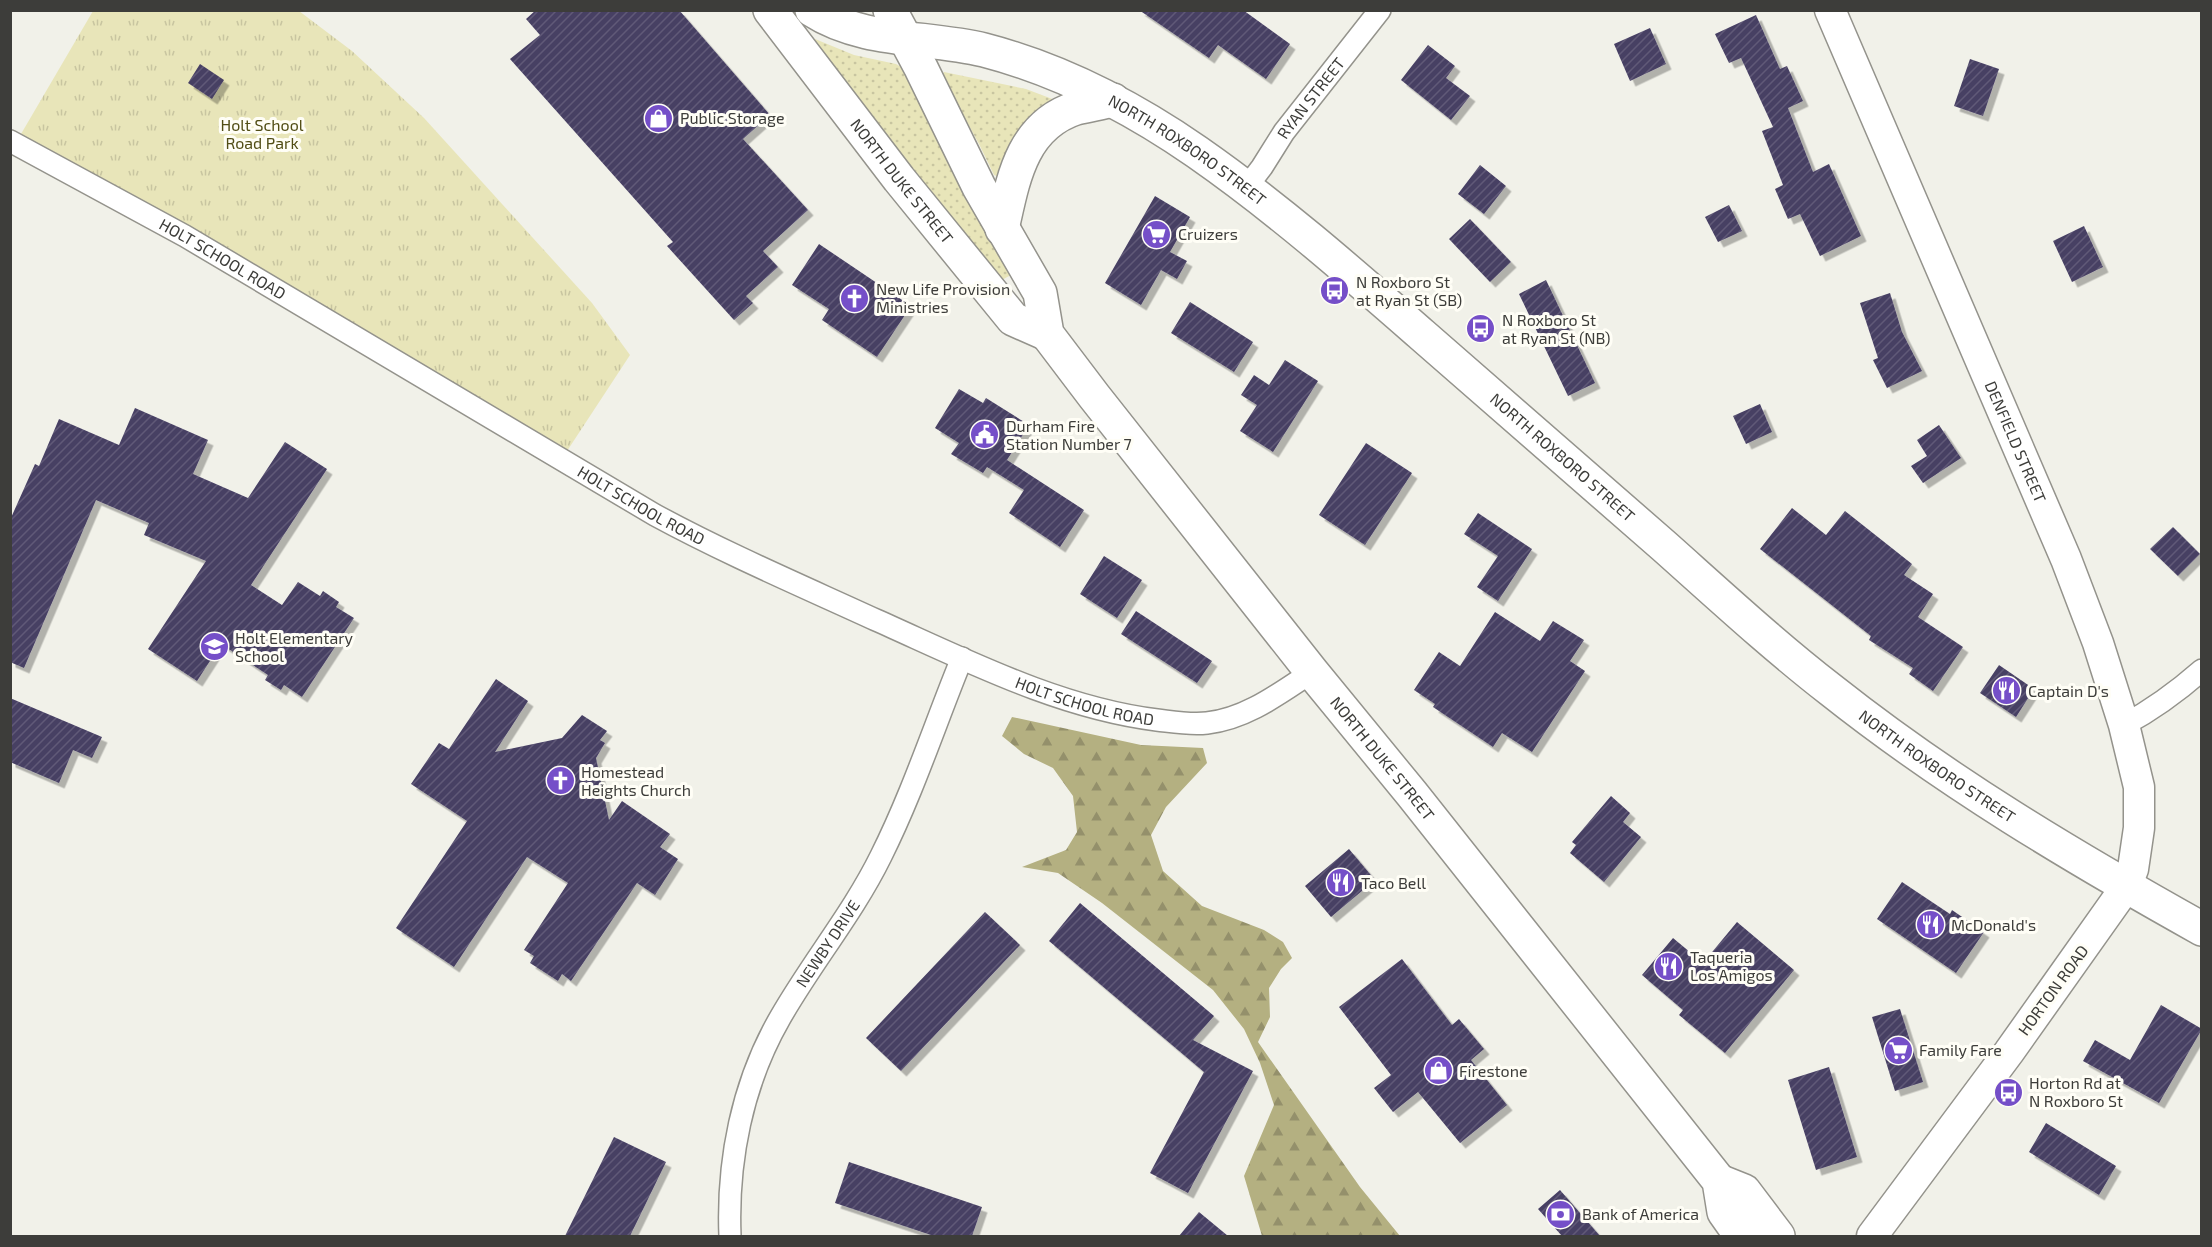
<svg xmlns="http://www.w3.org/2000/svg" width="2212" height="1247" font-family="'Exo 2',sans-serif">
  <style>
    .grass { fill: url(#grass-dots) }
    .forest { fill: url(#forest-firs) }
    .park { fill: url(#park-tufts) }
    .building { fill: url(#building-hatch); filter: url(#shadow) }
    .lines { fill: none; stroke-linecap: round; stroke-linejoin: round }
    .street-casing { stroke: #94938c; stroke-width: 24 }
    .secondary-casing { stroke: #94938c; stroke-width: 33 }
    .primary-casing { stroke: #94938c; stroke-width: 36 }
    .highway-casing { stroke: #94938c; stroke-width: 36 }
    .street { stroke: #fff; stroke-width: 21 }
    .secondary { stroke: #fff; stroke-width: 30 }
    .primary { stroke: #fff; stroke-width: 33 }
    .highway { stroke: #fff; stroke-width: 33 }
    .labels { text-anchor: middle; stroke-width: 6; stroke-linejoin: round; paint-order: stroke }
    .street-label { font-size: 16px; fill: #3d3d3a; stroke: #fffef6 }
    .poi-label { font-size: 16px; fill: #3d3d3a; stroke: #fffef6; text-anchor: start }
    .park-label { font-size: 16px; fill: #514d15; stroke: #fffef6 }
  </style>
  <defs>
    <pattern id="grass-dots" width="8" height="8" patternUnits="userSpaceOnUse" patternTransform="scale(1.5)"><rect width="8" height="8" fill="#e8e5b9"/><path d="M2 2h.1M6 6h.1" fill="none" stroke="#c8c5a0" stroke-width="1.8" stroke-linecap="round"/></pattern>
    <pattern id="forest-firs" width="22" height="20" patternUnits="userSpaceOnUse" patternTransform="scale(1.5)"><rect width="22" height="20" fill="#b4b081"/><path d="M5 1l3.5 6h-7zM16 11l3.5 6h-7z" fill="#94906b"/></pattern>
    <pattern id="park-tufts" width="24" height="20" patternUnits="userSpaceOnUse" patternTransform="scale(1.5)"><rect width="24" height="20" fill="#e8e5b9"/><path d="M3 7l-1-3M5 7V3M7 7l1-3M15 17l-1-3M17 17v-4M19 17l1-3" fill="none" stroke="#c8c5a0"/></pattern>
    <pattern id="building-hatch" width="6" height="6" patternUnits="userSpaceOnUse" patternTransform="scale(1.5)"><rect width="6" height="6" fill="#473f64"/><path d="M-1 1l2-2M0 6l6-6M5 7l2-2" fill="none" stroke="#605a77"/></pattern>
    <filter id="shadow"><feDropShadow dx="5.5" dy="5.5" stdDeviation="0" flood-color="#0004"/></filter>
  </defs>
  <rect width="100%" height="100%" fill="#f1f1e9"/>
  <!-- grass -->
  <path class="grass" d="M815,39L854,55L896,64L903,68L1011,275L1000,281L814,42Z
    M944,72L1026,89L1055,100L999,177L994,175L980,146L942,76Z"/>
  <!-- forest -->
  <path class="forest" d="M1012,717L1141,745L1203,748L1207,763L1166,807L1151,835L1163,871L1202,906L1264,930L1283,942L1292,958L1281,969L1269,988L1270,1017L1258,1042L1360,1187L1400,1236H1262L1244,1176L1274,1105L1260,1063L1244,1029L1213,990L1102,903L1058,873L1022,867L1066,850L1077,832L1073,796L1053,768L1024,754L1002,736Z"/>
  <!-- park -->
  <path class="park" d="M93,11H299L352,51L424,118L592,303L630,355L567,451L21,134Z"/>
  <!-- building -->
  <path class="building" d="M536,10H679L770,115L743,139L808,210L763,251L778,267L746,296L753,303L734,320L667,246L673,242L510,59L540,35L526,19Z
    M1139,10H1243L1290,44L1266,79L1218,45L1209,58Z
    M1756,15L1780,69L1787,66L1803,101L1788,108L1813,172L1829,164L1861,236L1820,256L1800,214L1788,219L1775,189L1783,185L1762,131L1773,127L1741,58L1729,63L1715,34Z
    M1650,28L1666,64L1630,81L1614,44Z
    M1428,45L1455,66L1446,78L1470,96L1451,120L1401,80Z
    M1970,59L1999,69L1983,116L1954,106Z
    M200,64L224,80L212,99L188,83Z
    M1480,165L1506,186L1484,214L1458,194Z
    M1155,196L1190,217L1170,252L1187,261L1177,279L1161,270L1141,305L1105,283Z
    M1729,205L1742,231L1718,242L1705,217Z
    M1470,219L1511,262L1490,282L1449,239Z
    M2084,226L2103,267L2072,282L2053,241Z
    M819,244L911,306L877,357L822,320L829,309L792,285Z
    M1546,280L1595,383L1568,396L1519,294Z
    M1890,293L1902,332L1922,371L1887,388L1873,360L1878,358L1860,303Z
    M1190,302L1253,342L1234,372L1171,333Z
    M1285,360L1318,381L1273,452L1240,431L1257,405L1241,395L1254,375L1269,385Z
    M959,389L983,403L986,398L1029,425L1007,460L1084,510L1060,547L1009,513L1024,490L987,467L983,473L951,454L959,443L935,428Z
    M1760,404L1772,432L1746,444L1733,416Z
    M135,408L208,440L193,474L248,498L285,442L327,469L251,585L282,605L298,582L320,596L323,591L339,602L336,607L354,618L302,697L284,685L281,690L265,680L268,675L221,644L197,681L148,649L206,561L144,535L149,523L96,500L24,668L10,662V520L35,464L39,466L59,419L119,445Z
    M1939,425L1961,458L1923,483L1911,466L1927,456L1917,440Z
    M1366,443L1412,473L1365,545L1319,515Z
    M1792,508L1826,535L1845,511L1912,564L1904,575L1933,594L1918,617L1963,647L1933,691L1909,674L1913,668L1869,640L1871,636L1760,549Z
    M1478,513L1532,549L1498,601L1477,587L1498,556L1464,534Z
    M2173,527L2200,554L2178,576L2150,549Z
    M1104,556L1142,580L1117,618L1080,594Z
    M1136,611L1212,661L1197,683L1121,634Z
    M1495,612L1540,641L1553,621L1584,640L1570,661L1585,671L1532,752L1502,733L1493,747L1433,707L1435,704L1414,690L1439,652L1460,666Z
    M1999,665L2034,689L2016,717L1980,693Z
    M496,679L528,701L495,752L562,738L582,715L607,731L600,740L605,743L596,758L609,820L622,801L670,834L660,847L678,859L655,895L637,883L571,981L562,974L558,981L530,963L534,956L524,950L568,883L527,857L454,967L396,928L467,821L411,784L439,743L449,749Z
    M10,698L102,737L92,758L73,750L59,783L10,762Z
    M1611,796L1630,813L1623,822L1641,837L1604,882L1570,853L1576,845L1572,842Z
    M1349,849L1375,880L1331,917L1305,886Z
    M1902,882L1950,914L1952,910L1984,932L1956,973L1877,919Z
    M1080,903L1214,1016L1193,1040L1253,1071L1188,1193L1150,1173L1204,1072L1049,941Z
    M985,912L1020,945L901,1071L866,1038Z
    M1737,922L1794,970L1725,1053L1679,1015L1683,1010L1642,975L1673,938L1703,963Z
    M1402,959L1452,1025L1459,1019L1484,1049L1471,1060L1507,1105L1460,1143L1418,1092L1393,1112L1374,1088L1391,1075L1339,1007Z
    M2161,1005L2202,1029L2159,1103L2083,1061L2095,1040L2130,1060Z
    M1900,1009L1923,1082L1895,1091L1872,1017Z
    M1829,1067L1857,1157L1816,1170L1788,1080Z
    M2046,1123L2116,1166L2099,1195L2029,1152Z
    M614,1137L666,1162L630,1236H565Z
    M849,1162L982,1207L972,1236H934L835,1203Z
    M1560,1190L1600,1236H1562L1538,1209Z
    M1199,1212L1228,1236H1179Z"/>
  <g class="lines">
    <defs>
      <g id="street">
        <path id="s1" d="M10,141L185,236L655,515C727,554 802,586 876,620C966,660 1059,708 1157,720C1174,722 1190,725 1207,723C1246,719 1280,693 1312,672"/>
        <path id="s2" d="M1246,188L1262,167L1284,132L1380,10"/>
        <path d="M2124,725C2152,710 2178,691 2202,670"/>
        <path id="s3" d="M730,1236C727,1161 742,1084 780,1018C812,962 853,913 881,856C913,792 935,724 962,658"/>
      </g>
      <g id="secondary">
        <path id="s4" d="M1830,10L2066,559L2098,643L2124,725L2139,787V828L2133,869L2126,887L2009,1052L1872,1236"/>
      </g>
      <g id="primary">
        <path id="s5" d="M812,10C863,43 927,36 984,50C1061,70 1132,107 1197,152C1276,207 1349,271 1421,334C1502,404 1583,475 1664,546C1719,595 1773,645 1831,690C1947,782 2073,857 2202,929"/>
      </g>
      <g id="highway">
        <path id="s6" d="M770,10L899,179L1013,319L1047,334"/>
        <path id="s7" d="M890,10L921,68L979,187L1040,293L1047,334L1094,396L1312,672L1412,794L1719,1181L1724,1212L1741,1236"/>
        <path d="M1002,229C1013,180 1021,126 1076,108C1088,105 1101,103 1113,100"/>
        <path d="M1719,1181L1744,1191L1778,1236"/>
      </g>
    </defs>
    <!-- street casing -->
    <use href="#street" class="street-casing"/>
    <!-- secondary casing -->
    <use href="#secondary" class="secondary-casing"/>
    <!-- primary casing -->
    <use href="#primary" class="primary-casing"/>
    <!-- highway casing -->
    <use href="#highway" class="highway-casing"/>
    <!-- street -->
    <use href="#street" class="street"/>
    <!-- secondary -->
    <use href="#secondary" class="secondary"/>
    <!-- primary -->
    <use href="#primary" class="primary"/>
    <!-- highway -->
    <use href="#highway" class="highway"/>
  </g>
  <!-- icons -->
  <defs>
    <symbol id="shop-disc" viewBox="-11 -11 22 22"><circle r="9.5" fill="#754fc8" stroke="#fffef6"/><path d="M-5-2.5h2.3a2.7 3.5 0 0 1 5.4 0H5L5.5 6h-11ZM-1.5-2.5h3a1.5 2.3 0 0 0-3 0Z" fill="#fff"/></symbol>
    <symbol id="supermarket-disc" viewBox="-11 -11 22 22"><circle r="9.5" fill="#754fc8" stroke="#fffef6"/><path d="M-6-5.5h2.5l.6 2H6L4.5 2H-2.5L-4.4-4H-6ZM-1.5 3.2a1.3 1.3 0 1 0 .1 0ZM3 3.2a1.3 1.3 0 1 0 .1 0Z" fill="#fff"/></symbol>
    <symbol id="bus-disc" viewBox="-11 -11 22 22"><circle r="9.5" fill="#754fc8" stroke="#fffef6"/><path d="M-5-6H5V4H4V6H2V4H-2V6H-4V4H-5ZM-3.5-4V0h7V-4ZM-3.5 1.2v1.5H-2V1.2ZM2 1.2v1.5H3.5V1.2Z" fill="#fff"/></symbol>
    <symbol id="church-disc" viewBox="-11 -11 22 22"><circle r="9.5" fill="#754fc8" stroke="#fffef6"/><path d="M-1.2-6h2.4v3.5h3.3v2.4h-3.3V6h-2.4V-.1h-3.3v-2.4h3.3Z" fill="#fff"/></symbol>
    <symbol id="civic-disc" viewBox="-11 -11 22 22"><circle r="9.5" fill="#754fc8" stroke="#fffef6"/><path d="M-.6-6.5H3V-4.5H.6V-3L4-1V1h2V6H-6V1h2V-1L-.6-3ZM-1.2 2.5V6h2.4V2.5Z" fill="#fff"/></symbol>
    <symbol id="school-disc" viewBox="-11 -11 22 22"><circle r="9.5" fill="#754fc8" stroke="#fffef6"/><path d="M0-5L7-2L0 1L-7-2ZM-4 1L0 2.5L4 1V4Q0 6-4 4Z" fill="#fff"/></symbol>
    <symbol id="restaurant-disc" viewBox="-11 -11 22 22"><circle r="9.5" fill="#754fc8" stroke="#fffef6"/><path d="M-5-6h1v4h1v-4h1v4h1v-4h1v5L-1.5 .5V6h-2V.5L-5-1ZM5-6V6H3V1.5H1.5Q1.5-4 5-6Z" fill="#fff"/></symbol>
    <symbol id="bank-disc" viewBox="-11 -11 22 22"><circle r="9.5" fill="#754fc8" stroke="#fffef6"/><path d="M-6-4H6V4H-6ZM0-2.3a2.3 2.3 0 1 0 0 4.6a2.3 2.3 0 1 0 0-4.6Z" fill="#fff"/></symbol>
  </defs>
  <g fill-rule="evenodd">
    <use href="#shop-disc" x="642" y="102" width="33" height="33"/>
    <use href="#supermarket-disc" x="1140" y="218" width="33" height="33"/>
    <use href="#bus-disc" x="1318" y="274" width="33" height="33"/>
    <use href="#church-disc" x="838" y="282" width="33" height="33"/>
    <use href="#bus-disc" x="1464" y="312" width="33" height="33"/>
    <use href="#civic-disc" x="968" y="418" width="33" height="33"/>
    <use href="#school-disc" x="198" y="630" width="33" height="33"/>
    <use href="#restaurant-disc" x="1990" y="674" width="33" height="33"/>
    <use href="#church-disc" x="544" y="764" width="33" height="33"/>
    <use href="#restaurant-disc" x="1324" y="866" width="33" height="33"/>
    <use href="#restaurant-disc" x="1914" y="908" width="33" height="33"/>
    <use href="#restaurant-disc" x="1652" y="950" width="33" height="33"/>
    <use href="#supermarket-disc" x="1882" y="1034" width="33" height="33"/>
    <use href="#shop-disc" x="1422" y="1054" width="33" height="33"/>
    <use href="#bus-disc" x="1992" y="1076" width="33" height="33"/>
    <use href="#bank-disc" x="1544" y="1198" width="33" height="33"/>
  </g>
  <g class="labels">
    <!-- street labels -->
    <g class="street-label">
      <text dy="6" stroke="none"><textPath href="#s2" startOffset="111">RYAN STREET</textPath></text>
      <text dy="6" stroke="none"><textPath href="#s5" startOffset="406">NORTH ROXBORO STREET</textPath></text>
      <text dy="6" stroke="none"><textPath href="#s6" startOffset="216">NORTH DUKE STREET</textPath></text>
      <text dy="6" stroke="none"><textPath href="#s1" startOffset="243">HOLT SCHOOL ROAD</textPath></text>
      <text dy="6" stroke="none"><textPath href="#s4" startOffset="470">DENFIELD STREET</textPath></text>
      <text dy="6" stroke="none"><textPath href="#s5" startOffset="892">NORTH ROXBORO STREET</textPath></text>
      <text dy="6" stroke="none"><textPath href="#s1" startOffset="729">HOLT SCHOOL ROAD</textPath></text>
      <text dy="6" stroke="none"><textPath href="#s1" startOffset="1215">HOLT SCHOOL ROAD</textPath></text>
      <text dy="6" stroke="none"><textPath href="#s7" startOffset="903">NORTH DUKE STREET</textPath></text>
      <text dy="6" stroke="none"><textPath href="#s5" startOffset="1378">NORTH ROXBORO STREET</textPath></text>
      <text dy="6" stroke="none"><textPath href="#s3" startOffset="315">NEWBY DRIVE</textPath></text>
      <text transform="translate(2053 990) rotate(-54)" y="6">HORTON ROAD</text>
    </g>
    <!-- poi labels -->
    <g class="poi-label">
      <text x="680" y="124">Public Storage</text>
      <text x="1178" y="240">Cruizers</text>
      <text x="1356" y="288">N Roxboro St<tspan x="1356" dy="18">at Ryan St (SB)</tspan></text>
      <text x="876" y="295">New Life Provision<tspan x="876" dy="18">Ministries</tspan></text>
      <text x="1502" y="326">N Roxboro St<tspan x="1502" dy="18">at Ryan St (NB)</tspan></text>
      <text x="1006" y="432">Durham Fire<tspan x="1006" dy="18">Station Number 7</tspan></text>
      <text x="235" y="644">Holt Elementary<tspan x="235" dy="18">School</tspan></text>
      <text x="2028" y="697">Captain D's</text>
      <text x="581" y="778">Homestead<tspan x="581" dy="18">Heights Church</tspan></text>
      <text x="1361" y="889">Taco Bell</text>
      <text x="1951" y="931">McDonald's</text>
      <text x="1690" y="963">Taqueria<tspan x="1690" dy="18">Los Amigos</tspan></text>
      <text x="1919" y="1056">Family Fare</text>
      <text x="1459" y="1077">Firestone</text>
      <text x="2029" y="1089">Horton Rd at<tspan x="2029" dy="18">N Roxboro St</tspan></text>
      <text x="1582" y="1220">Bank of America</text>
    </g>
    <!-- park labels -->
    <g class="park-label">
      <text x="262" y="131">Holt School<tspan x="262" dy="18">Road Park</tspan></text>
    </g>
  </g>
  <!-- border -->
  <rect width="2212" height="1247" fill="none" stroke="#3d3d3a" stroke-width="24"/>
</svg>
